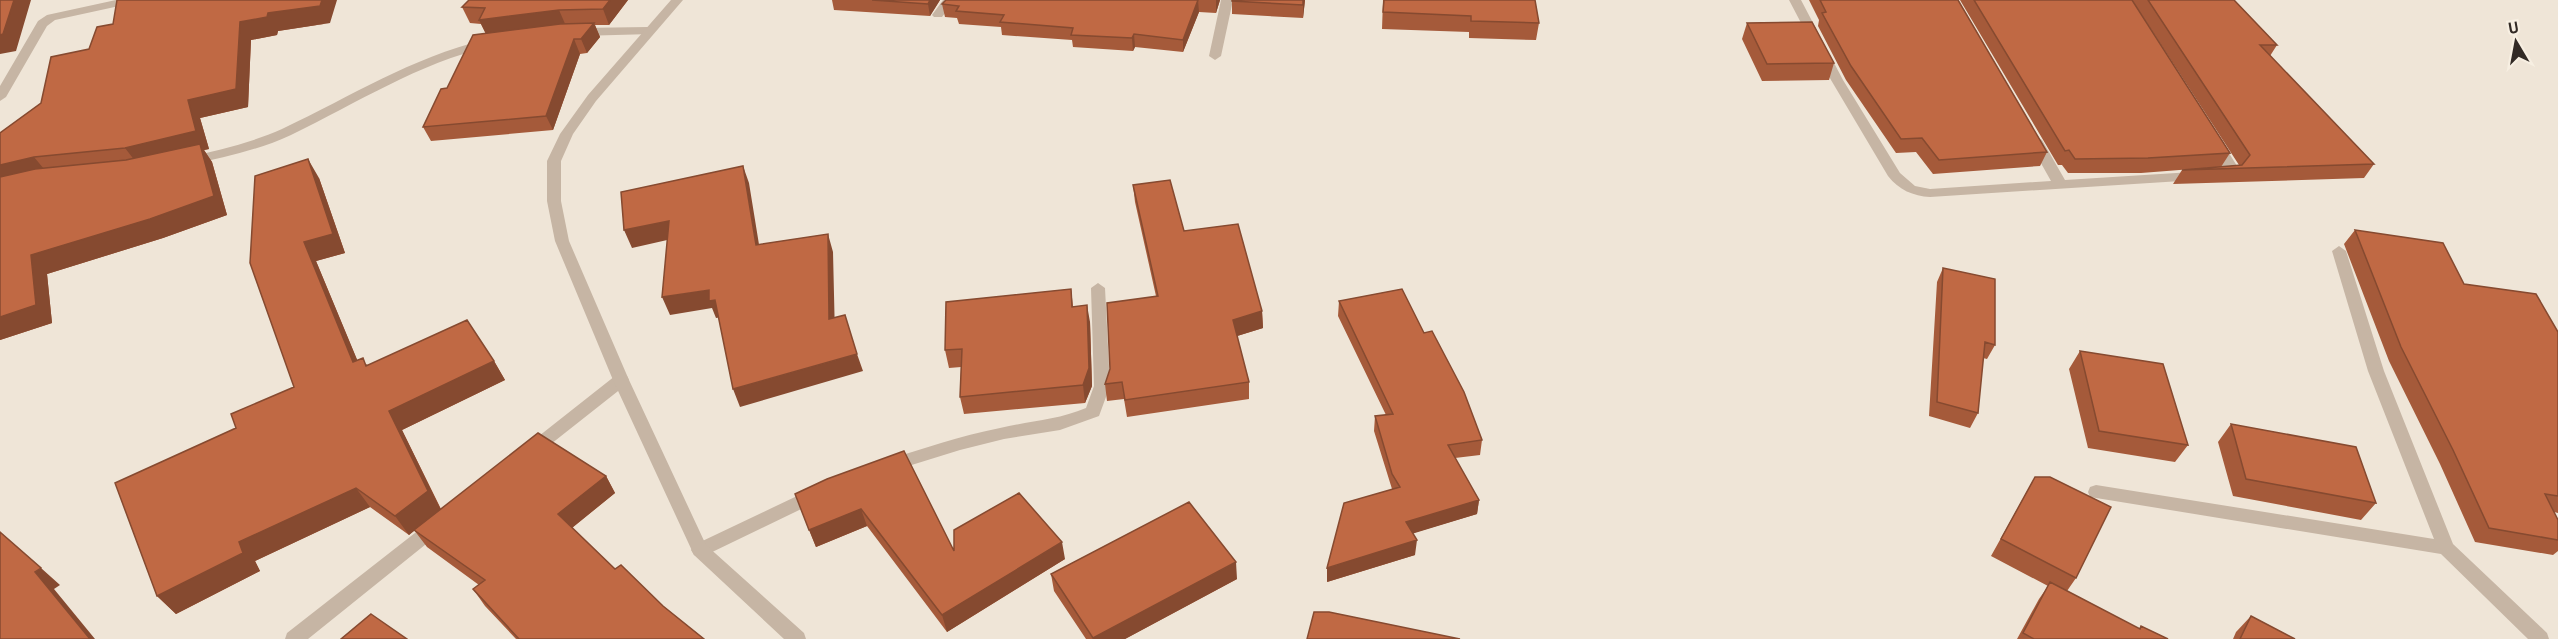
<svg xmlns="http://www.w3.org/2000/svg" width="2558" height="639" font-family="'PT Sans',sans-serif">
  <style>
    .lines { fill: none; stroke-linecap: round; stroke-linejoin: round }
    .minor { fill: #c6b5a4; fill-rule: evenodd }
    .tertiary { fill: #c6b5a4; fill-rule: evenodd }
    .wall { fill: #a55a3a }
    .shaded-wall { fill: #864a30 }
    .building { fill: #c06944; stroke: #864a30; stroke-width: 1.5 }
  </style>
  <rect width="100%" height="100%" fill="#efe5d7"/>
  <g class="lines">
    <!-- minor -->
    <path class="minor" d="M116,0H139L133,3L55,20L47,26L6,97L0,101V86L38,21L47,15Z
      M943,0H955L942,17H934L932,15Z
      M1221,0H1233L1221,56L1215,60L1209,56Z
      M1789,0H1801L1843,80L1900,173L1915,186L1930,189L2051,181L2028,140L2035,136L2042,140L2065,180L2224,170L2208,142L2215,138L2220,139L2239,169L2233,177L2228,178L1930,197C1913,196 1899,190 1888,176L1831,80Z
      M648,27L652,28V34L579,36L573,32L579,28Z
      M487,39L493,43L491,46C417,64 359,102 291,135C259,150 224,157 190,165L183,161L185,158C218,150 251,143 282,129C354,95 408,59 487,39Z
      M2339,246L2346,251L2384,371L2453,544L2547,633L2549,639H2528L2441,554L2090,497L2088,492L2090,487L2096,485L2434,539L2368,371L2332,251Z
      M1098,283L1105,288L1110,386L1099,416L1060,430L1004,439L960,450L889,472L883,471L881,466L883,461C922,449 960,436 1000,428C1029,421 1058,420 1086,408L1094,386L1091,288Z
      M621,374L627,376L629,380L627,384L537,455L531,457L525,455L523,451L525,447L615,376Z
      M816,487L822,489L824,494L822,499L706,555L700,557L694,555L691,550L694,545Z
      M435,520L441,522L444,527L441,532L308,639H285L287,633L429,522Z"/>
    <!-- tertiary -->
    <path class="tertiary" d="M671,0H683L596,101L573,134L561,161V201L569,241L629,380L706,545L804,633L806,639H784L694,555L613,380L555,241L547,201V161L560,134L588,95Z"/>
  </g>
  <!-- wall -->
  <path class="wall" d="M628,0L609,25H595L600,37L587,53L580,54L553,130L431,141L423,127L447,88L486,34L481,24L470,23L462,7Z
    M832,0H940L930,16L834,10Z
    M946,0H1220L1216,13L1199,12L1183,52L1135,47L1133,51L1073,47L1072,40L1002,35L1001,27L959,24L957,18L945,17L942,4Z
    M1232,0H1305L1303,18L1232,14Z
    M1383,0H1535L1539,23L1536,40L1469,38V32L1382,29Z
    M1809,0H1958L2047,152L2040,166L1933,174L1916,152L1896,153L1846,80L1818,26L1819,20Z
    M1960,0H2132L2230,153L2221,167L2239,165L2132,0H2234L2277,45L2270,56L2374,164L2364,178L2173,184L2182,170L2218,167L2141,173H2068L2062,165H2058Z
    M330,23L278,31L277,35L251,40L248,107L200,118L209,149L204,150L212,162L227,215L163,238L47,274L52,323L0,340V133L41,103L89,49Z
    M1747,23L1834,63L1829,80L1762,81L1742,39Z
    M319,178L345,253L316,261L357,360L368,365L494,361L505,380L402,430L441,509L606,476L615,493L572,528L615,569L663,606L704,639H516L485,606L473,589L479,585L427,547L414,530L409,535L370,507L255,561L260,571L176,614L157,596L236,428L294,387Z
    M1133,185L1184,231L1262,311L1263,328L1237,336L1249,382V399L1127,417L1124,399L1107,401L1105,384L1156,296L1135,202Z
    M2355,230L2558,332V513L2554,512L2558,520V551L2553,555L2475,542L2440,464L2389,361L2344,244Z
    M1943,268L1995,345L1987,359L1983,358L1978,413L1970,428L1929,416L1937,282Z
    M1071,289L1073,306L1090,322L1092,386L1085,403L964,414L960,397L961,367L949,368L945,350Z
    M1339,301L1424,333L1482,440L1480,455L1455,458L1479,500L1477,514L1413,533L1415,555L1327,582L1392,489L1374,431L1375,416L1386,415L1338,316Z
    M2080,351L2188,445L2175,462L2088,448L2069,369Z
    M2231,424L2376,503L2361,520L2233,496L2218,442Z
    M2035,477L2076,578L2067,591L2139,629L2141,626L2168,639H2017L2039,599L2048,586L1991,556Z
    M827,479L954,551L1065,559L947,632L867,526L816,547L795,494Z
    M1051,574L1237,579L1125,639H1086L1054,591Z
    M2251,616L2295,639H2233L2236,632Z"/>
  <!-- shaded-wall -->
  <path class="shaded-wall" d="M14,0H31L16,51L0,54V35Z
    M322,0H337L330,23L278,31L277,35L251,40L248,107L200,118L209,149L204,150L212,162L227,215L163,238L47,274L52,323L0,340V317L31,255L139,166L125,148L188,100L240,22L268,13Z
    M610,0H628L609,25L603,9Z
    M930,0H940L930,16L928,4Z
    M1198,0L1199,12L1183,52V40Z
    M1216,0H1220L1216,13Z
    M1303,0H1305L1303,18Z
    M559,10L566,26L487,36L479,20Z
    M594,23L600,37L587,53L581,39Z
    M1134,34L1135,47L1133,51L1132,38Z
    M574,39L580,54L553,130L546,116Z
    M34,157L49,175L0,187V165Z
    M308,159L319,178L345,253L316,261L366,381L353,362L304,242Z
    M743,166L749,183L762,263L756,245Z
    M669,221L676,238L632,248L624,230Z
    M828,234L833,252L835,337L829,319Z
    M709,290L715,300L722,317L716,318L712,308L670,315L662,297Z
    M1087,305L1090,322L1092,386L1085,403L1083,385Z
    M1262,311L1263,328L1234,337L1233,320Z
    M857,354L863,371L740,407L733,389Z
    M494,361L505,380L402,430L441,510L409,535L395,516L389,411Z
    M606,476L615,493L568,531L558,514Z
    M356,488L370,507L255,561L260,571L176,614L157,596L239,542Z
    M1479,500L1477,514L1405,536L1406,522Z
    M861,509L867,526L816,547L809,530Z
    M1417,540L1415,555L1327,582V568Z
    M1062,542L1065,559L947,632L942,615Z
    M1236,562L1237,579L1125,639H1093V638Z
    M41,568L60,585L54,589L95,639H90L35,572Z"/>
  <!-- building -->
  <path class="building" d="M0,0H14L3,34L0,35Z
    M117,0H322L320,6L268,13L267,17L240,22L236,89L188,100L196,131L125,148L34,157L0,165V133L41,103L51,57L89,49L97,27L113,24Z
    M469,0H610L603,9L559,10L479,20L485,8L462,7Z
    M872,0H930L928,4Z
    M946,0H1198L1183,40L1134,34L1132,38L1071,35L1073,28L1000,22L1004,15L956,11L959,6L942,4Z
    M1232,0H1303V5L1232,1Z
    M1384,0H1535L1539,23L1471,21V16L1383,12Z
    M1820,0H1958L2047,152L1939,160L1922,138L1901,139L1851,66L1822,13L1826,12Z
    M1974,0H2132L2230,153L2148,158L2075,159L2069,150L2065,151Z
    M2148,0H2234L2277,45H2260L2374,164L2182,170L2242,165L2250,155Z
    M1812,22L1834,63L1767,64L1747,23Z
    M594,23L581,39H574L546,116L423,127L441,89L447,88L473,35L560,24Z
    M200,144L214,196L150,219L31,255L36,305L0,317V177L35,169L126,160Z
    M308,159L333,234L304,242L353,362L363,358L366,366L467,320L494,361L389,411L428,491L395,516L356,488L239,542L243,553L157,596L115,483L236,428L231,414L294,387L250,263L255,176Z
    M743,166L756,245L828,234L829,319L845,315L857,354L733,389L715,300L709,301V290L662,297L669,221L624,230L621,192Z
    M1170,180L1184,231L1238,224L1262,311L1233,320L1249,382L1125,400L1122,382L1105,384L1110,369L1107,303L1158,296L1133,185Z
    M2355,230L2443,243L2464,284L2536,294L2558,332V496L2545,494L2558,520V540L2489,528L2453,450L2401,347Z
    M1943,268L1995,279V345L1985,342L1978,413L1937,402Z
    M1071,289L1072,307L1087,305L1089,368L1083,385L960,397L962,349L945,350L946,302Z
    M1402,289L1424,333L1432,331L1464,392L1482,440L1448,445L1479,500L1406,522L1417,540L1327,568L1344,503L1400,487L1392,474L1375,416L1393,414L1339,301Z
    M2080,351L2163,364L2188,445L2099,431Z
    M2231,424L2356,447L2376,503L2246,479Z
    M538,433L606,476L558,514L615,569L621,565L663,606L704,639H519L473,589L485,580L414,530Z
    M904,451L954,551V530L1019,493L1062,542L942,615L861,509L809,530L795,494L827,479Z
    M2035,477H2050L2111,507L2076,578L2001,539Z
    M1189,502L1236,562L1093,638L1051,574Z
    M0,532L41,568L35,572L90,639H0Z
    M2050,582L2140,629L2141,626L2168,639H2034L2023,633Z
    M1314,612H1329L1460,639H1307Z
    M371,614L407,639H341Z
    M2251,616L2295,639H2240Z"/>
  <!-- north arrow -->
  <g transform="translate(2516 42) rotate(350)" stroke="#f7efe2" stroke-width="4.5" paint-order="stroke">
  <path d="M0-4.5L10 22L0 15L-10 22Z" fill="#322a25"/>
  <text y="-9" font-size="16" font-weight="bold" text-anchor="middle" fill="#322a25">U</text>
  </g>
</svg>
